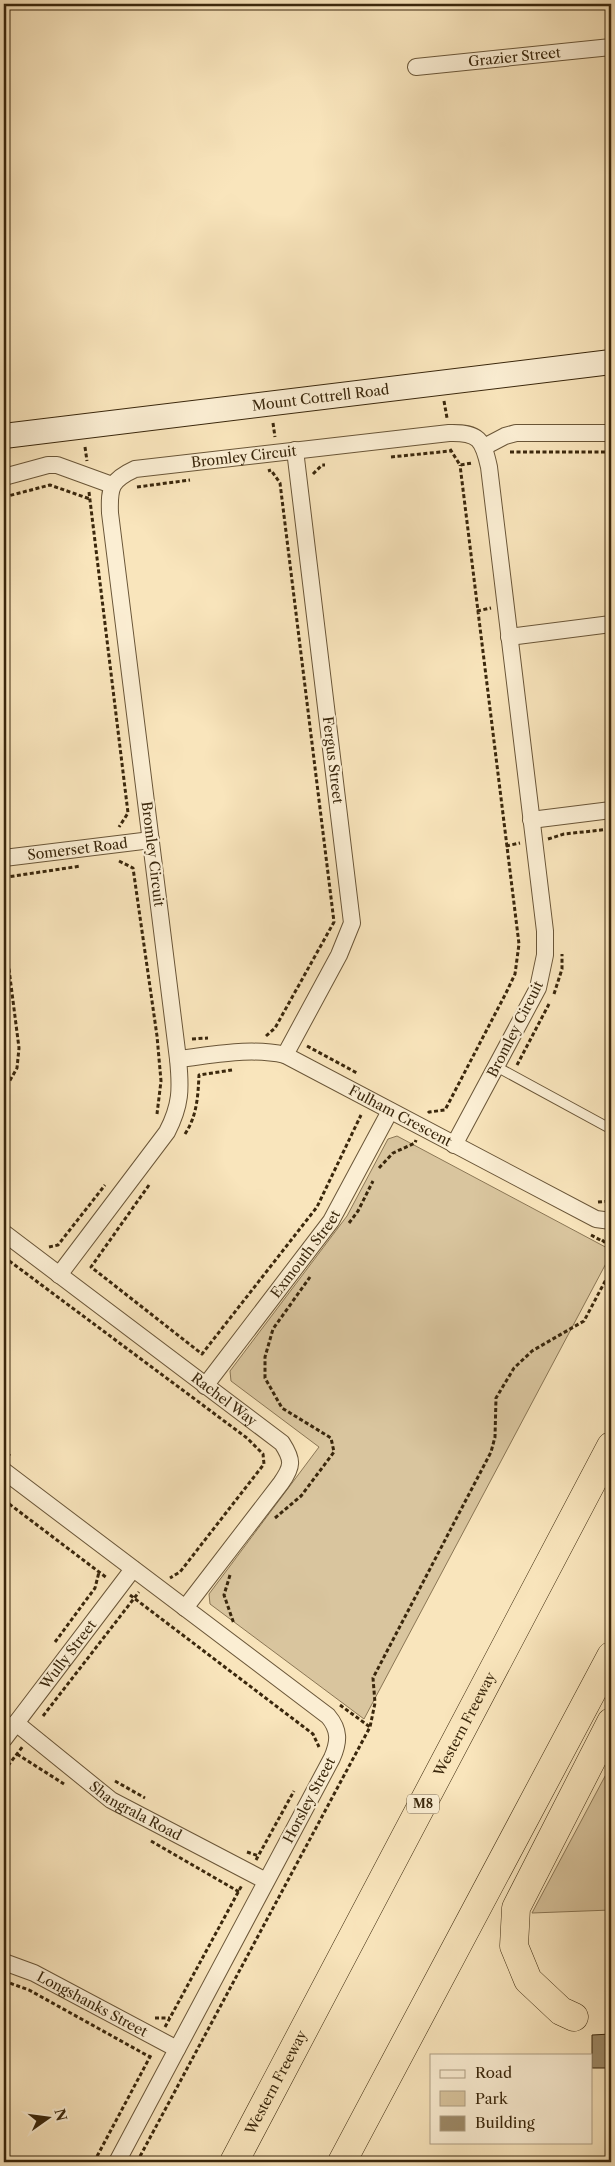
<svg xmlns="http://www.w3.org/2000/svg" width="615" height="2166" font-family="'Libre Caslon Text',serif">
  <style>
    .green { fill: #d9c59e; stroke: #8a7655 }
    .building { fill: #9d8a68; stroke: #3a270c }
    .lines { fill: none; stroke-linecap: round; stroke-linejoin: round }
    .lane-casing { stroke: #6a5638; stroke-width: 11 }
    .street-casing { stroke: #6a5638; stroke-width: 18 }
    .secondary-casing { stroke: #3a270c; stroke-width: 26 }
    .highway-casing { stroke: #3a270c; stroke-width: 29 }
    .path { stroke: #3a270c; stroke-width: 3; stroke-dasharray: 4 2.5; stroke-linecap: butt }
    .lane { stroke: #fbeed3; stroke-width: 9 }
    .street { stroke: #fbeed3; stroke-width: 16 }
    .secondary { stroke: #fbeed3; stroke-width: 24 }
    .highway { stroke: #f9e5bc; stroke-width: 28 }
    .labels { text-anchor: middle; stroke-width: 4.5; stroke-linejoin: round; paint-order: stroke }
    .shield { fill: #fbeed3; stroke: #746348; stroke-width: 1 }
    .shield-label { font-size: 12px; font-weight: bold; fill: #3a270c }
    .street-label { font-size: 14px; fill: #3a270c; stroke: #fbeed3 }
  </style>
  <rect width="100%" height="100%" fill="#f9e5bc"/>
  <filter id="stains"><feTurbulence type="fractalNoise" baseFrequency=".004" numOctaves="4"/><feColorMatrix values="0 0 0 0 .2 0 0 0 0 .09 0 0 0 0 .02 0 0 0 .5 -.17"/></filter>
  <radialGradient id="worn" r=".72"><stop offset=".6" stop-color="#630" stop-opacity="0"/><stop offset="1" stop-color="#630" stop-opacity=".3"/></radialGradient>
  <!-- green -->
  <path class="green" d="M397,1136L611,1250V1254L364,1719L210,1604L209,1594L319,1447L231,1381L230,1371L347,1216L388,1139Z
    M611,1765V1910L532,1913Z"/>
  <!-- building -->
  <path class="building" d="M611,2034V2068H592V2035Z"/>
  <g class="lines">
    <defs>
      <path id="lane" d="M497,1067L611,1129"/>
      <g id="street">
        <path id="s1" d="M416,67L611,47"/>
        <path d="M484,447L505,436L516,433H611"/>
        <path d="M4,477L48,465H57L112,485"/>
        <path d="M509,637L611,624"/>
        <path d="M531,820L611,810"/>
        <path id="s2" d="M4,858L151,840"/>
        <path d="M285,1055L339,955L352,923L295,450"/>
        <path id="s3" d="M178,1059C214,1055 250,1047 285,1055L596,1219L611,1221"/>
        <path id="s4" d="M4,1233L282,1443C293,1460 293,1466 281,1483L185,1608"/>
        <path id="s5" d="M59,1275L167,1132C181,1105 181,1089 178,1059L110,513C109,487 111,480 135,469L449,433C479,432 483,440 489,467L545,931V955L538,988L454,1145"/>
        <path id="s6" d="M205,1386L331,1221L390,1111"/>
        <path d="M4,1471L328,1716C340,1730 339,1742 332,1758L117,2162"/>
        <path id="s7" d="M16,1723L111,1800L266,1881"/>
        <path id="s8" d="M4,1739L133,1569"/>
        <path id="s9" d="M4,1962L34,1973L177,2049"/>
      </g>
      <g id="secondary">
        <path id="s10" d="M4,436L611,362"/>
      </g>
      <g id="highway">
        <path d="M574,2017L561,2011L528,1980L514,1946L516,1908L611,1722"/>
        <path id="s11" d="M234,2162L611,1446"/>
        <path d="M342,2162L611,1656"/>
      </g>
    </defs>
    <!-- lane casing -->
    <use href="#lane" class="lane-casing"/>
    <!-- street casing -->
    <use href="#street" class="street-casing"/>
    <!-- secondary casing -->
    <use href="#secondary" class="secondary-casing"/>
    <!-- highway casing -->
    <use href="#highway" class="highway-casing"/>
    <!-- path -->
    <path class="path" d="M444,401L447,418
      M273,423L275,437
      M85,447L87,461
      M450,449L460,465L472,463
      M510,452H611
      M391,457L450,451
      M313,474L322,465H325
      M137,487L190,480
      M89,492L128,813L119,827
      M4,497L50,485L90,499
      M477,611L491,608
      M548,839L564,834L611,829
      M506,846L520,843
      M119,861L133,868L157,1036L161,1081L157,1114
      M4,886L7,877L81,866
      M4,930L19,1048L17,1068L4,1091
      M554,994L562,969V954
      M266,1036L275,1028L334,922L280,483L271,470L268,471
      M192,1039L208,1038
      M307,1046L357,1073
      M517,1065L549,1004
      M428,1113L429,1112L445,1110L506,993L515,974L519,944L460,465
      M185,1134C197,1116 198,1096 199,1075L232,1070
      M379,1168L393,1153L415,1143L416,1140
      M149,1185L91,1267L202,1354L317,1207L361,1115
      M598,1202L609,1201L611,1196
      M349,1223L358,1211L373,1181
      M591,1235L602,1241
      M602,1240L611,1247
      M49,1247L58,1245L105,1185
      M4,1257L247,1438L263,1454L264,1464L180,1572L170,1578
      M4,1451L10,1456
      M4,1500L107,1578
      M275,1518L301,1496L334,1452L331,1438L282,1408L265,1378V1357L273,1329L310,1277
      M230,1575L224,1595L234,1624
      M130,1595L313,1734L319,1747
      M55,1642L95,1588L99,1572
      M340,1705L370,1727
      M43,1716L139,1592
      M17,1754L64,1784
      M4,1771L23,1746
      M115,1781L145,1798
      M151,1841L241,1893
      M247,1852L259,1856
      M256,1860L294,1791
      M4,1981L29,1990L150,2057
      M155,2018H170
      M165,2027L242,1885
      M4,2155L17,2162
      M94,2162L152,2053
      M137,2162L370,1727L375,1703L373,1678L491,1452L495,1437L496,1398L514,1368L532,1351L584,1321L611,1270"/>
    <!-- lane -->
    <use href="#lane" class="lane"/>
    <!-- street -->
    <use href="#street" class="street"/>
    <!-- secondary -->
    <use href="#secondary" class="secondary"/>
    <!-- highway -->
    <use href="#highway" class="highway"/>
  </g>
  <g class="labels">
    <!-- shield labels -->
    <rect class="shield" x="407" y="1794.5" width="32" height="19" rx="4"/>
    <g class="shield-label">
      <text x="423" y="1808">M8</text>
    </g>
    <!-- street labels -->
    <g class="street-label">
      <text dy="5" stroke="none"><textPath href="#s1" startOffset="99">Grazier Street</textPath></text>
      <text dy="5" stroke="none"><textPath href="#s10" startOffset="319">Mount Cottrell Road</textPath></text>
      <text dy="5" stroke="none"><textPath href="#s5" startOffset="970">Bromley Circuit</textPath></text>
      <text transform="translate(333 760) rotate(83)" y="5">Fergus Street</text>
      <text dy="5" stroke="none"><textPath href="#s2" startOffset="74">Somerset Road</textPath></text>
      <text transform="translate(153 854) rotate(83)" y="5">Bromley Circuit</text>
      <text transform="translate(515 1029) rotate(-63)" y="5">Bromley Circuit</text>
      <text dy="5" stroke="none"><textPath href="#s3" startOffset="238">Fulham Crescent</textPath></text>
      <text dy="5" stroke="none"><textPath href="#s6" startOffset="166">Exmouth Street</textPath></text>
      <text dy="5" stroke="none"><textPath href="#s4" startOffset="276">Rachel Way</textPath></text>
      <text dy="5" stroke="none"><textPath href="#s8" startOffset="106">Wully Street</textPath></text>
      <text dy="5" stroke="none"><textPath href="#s11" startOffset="495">Western Freeway</textPath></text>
      <text transform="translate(309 1800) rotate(-62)" y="5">Horsley Street</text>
      <text dy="5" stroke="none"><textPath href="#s7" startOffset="149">Shangrala Road</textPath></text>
      <text dy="5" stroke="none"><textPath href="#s9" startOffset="98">Longshanks Street</textPath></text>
      <text dy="5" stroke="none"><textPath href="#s11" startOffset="90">Western Freeway</textPath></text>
    </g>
  </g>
  <!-- margin -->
  <rect width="615" height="2166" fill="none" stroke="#f9e5bc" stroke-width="20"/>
  <rect x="5" y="5" width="605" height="2156" fill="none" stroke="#3a270c" stroke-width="2.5"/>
  <rect x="10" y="10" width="595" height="2146" fill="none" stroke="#3a270c"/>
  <!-- legend -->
  <rect x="430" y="2054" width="162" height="90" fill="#fbeed3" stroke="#ae9e83"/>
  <rect x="440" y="2070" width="25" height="8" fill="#fbeed3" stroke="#ae9e83"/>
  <text x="475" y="2078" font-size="15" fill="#3a270c">Road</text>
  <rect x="440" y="2091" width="25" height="15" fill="#d9c59e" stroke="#ae9e83"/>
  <text x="475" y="2104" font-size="15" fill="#3a270c">Park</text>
  <rect x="440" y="2116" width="25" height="15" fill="#9d8a68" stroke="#ae9e83"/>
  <text x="475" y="2128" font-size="15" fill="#3a270c">Building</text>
  <!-- north arrow -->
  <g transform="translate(48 2118) rotate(76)" stroke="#fbeed3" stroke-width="4" paint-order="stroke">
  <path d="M0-4L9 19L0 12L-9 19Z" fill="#3a270c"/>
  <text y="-8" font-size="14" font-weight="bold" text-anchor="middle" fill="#3a270c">N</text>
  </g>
  <rect width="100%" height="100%" filter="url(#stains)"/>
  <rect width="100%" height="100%" fill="url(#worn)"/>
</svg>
